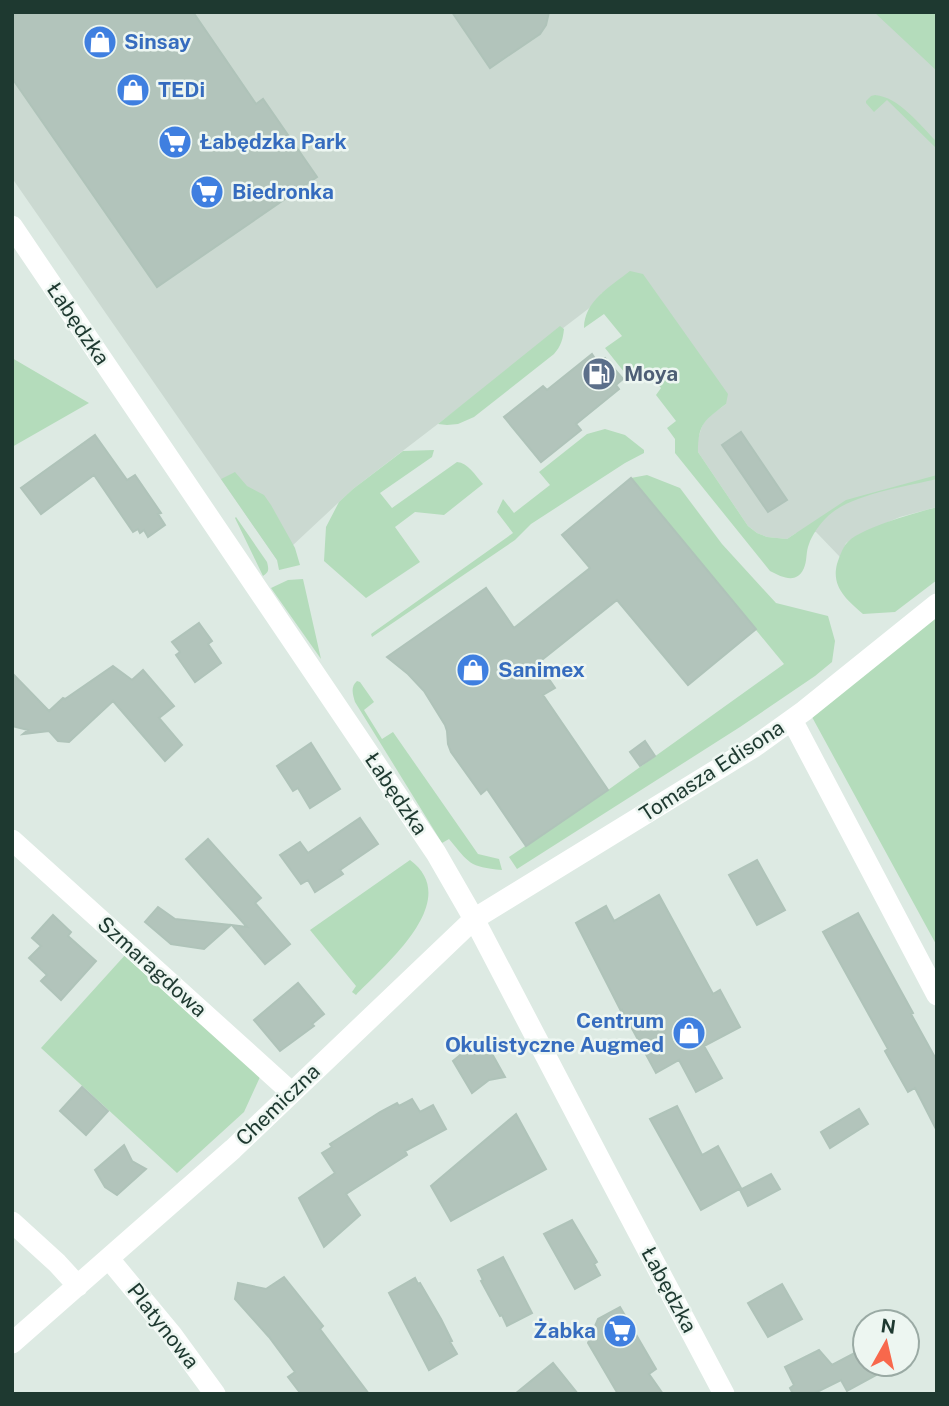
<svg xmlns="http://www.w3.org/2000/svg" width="949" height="1406" font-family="'Public Sans',sans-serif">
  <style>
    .built { fill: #cbd9d1 }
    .green { fill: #b4dcbb }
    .building { fill: #b2c4bb; stroke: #afc3b9; stroke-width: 2 }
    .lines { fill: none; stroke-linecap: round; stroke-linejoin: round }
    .minor { stroke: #fff; stroke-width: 21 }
    .labels { text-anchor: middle; stroke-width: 5; stroke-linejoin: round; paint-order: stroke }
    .shop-label { font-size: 21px; font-weight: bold; fill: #366cbe; stroke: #edf6f1; text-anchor: start }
    .street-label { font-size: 21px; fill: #1e3930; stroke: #edf6f1 }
    .service-label { font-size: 21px; font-weight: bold; fill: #4e5e75; stroke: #edf6f1; text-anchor: start }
  </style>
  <rect width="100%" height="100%" fill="#ddeae3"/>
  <!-- built -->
  <path class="built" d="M12,12H877L937,69V507L900,517L858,535L846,543L840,557L816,532L796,533L787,539L767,537L757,533L748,526L698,452V439L702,426L707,418L726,404L602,293L592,306L353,489L277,560L12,178Z"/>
  <!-- green -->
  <path class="green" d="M874,12H937V71Z
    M875,95C899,97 920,125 937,142V149L887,100L874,112L866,103V101L871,96Z
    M630,271L643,274L728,394L726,404C705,420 698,423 698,452L748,526L757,533L767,537L787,539L846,500L937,475V479C905,487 849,494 826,518C819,525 812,535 809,544C806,551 807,559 805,565C799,585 783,578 770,571L675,453V439L667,428L676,421L656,395L661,388L646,371L632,382L605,348L622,336L604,314L584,328C584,301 611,286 630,271Z
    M560,326L564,329C563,339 561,346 554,354L474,417L458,424L447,425L438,424Z
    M12,358L89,403L12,447Z
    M605,429L625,435L644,450V453L625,463L531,524L515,540L372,637L371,634L513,533L497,512L503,499L514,513L550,485L539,472L587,434Z
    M434,450L432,457L380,493L392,508L457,462C468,463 475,475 483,484L444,515L415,512L395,527L420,562L366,598L324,561L326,527L339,502L353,489L403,451Z
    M235,472L247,486L264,495L271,505L295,548L300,565L279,570L277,560L221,479Z
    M647,475L680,488L722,544L776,603L828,616L835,641L832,662L815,676L740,727L517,869L509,857L608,790L784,664L631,478Z
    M937,507V580L895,612L863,614C847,600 831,587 837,564C839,558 842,549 846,544C858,528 916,513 937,507Z
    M236,517L267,562C269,570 269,572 263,576L235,518Z
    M303,579L321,659L271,588L288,580Z
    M937,604V946L812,717Z
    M357,681L360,682L374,702L364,710L382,739L393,732L478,854L499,859L502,870C469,867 469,863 449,839L442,843L355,702C353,695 350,687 357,681Z
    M410,860C464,900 385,965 356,995L352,992L356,986L310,930Z
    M126,954L260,1077L244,1112L177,1173L41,1048Z"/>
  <!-- building -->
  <path class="building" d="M12,12H193L256,104L263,99L317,177L157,287L12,78Z
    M452,12H549L546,25L540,34L490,68Z
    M592,354L598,363L605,358L623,379L616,385L619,389L576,424L581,430L541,462L504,417L543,386L547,390Z
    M741,432L787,500L768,512L722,445Z
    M95,435L127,480L135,475L161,513L158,514L165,525L148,537L144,530L140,533L138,529L133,532L94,475L41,514L21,488Z
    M631,478L756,629L688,685L617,600L538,663L555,688L543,695L608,790L526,846L487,789L481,794L451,752L448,744L447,731L445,725L424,691L408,674L387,657L486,588L514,628L590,568L562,535Z
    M199,623L212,641L208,644L221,663L195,682L176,655L180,652L172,642Z
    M113,666L132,680L143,670L174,706L159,718L182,745L165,761L113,701L69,742L58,741L49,731L23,734L28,730L12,726V673L49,711L63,698L65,699Z
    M645,741L655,756L640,766L630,752Z
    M311,743L340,789L310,808L298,788L293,791L277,766Z
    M360,818L378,844L340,870L343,874L315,892L308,880L301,884L280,855L300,842L308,853Z
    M208,839L261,898L255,903L290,944L265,964L232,925L247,927L186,859Z
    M757,860L785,910L757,925L729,875Z
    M659,895L713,994L720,990L740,1027L704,1046L722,1078L696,1092L679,1060L656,1073L622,1010L621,1011L576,923L606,906L614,921Z
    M158,907L175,919L231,925L204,949L171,944L145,922Z
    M858,913L913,1013L911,1014L937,1061V1131L915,1088L908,1092L885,1051L888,1049L823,932Z
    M53,915L71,932L68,936L96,961L61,1000L41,981L47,975L29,958L41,946L32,938Z
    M298,983L324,1014L312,1024L314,1026L280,1051L254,1020Z
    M486,1043L505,1077L489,1080L472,1093L453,1061L470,1047Z
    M82,1087L108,1111L86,1135L60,1111Z
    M412,1099L420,1112L433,1105L446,1129L405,1151L407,1155L346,1194L360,1215L324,1247L299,1198L335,1173L322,1153L332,1147L330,1144L380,1112L397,1103L399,1106Z
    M677,1106L702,1155L718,1146L741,1188L701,1210L650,1119Z
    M859,1109L868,1124L830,1148L821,1132Z
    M516,1114L546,1169L451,1221L431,1186Z
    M124,1145L132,1161L146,1169L117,1195L105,1187L95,1170Z
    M771,1174L780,1189L748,1206L740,1190Z
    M572,1220L597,1262L594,1264L600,1275L575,1289L544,1234Z
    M503,1257L532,1313L507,1326L502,1315L500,1316L481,1281L483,1280L478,1270Z
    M284,1277L323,1326L320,1329L369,1394H301L288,1377L295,1372L269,1337L235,1299L238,1283L266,1289Z
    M415,1278L418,1284L420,1283L441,1319L452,1341L450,1342L457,1354L429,1370L389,1293Z
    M782,1284L802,1319L768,1337L748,1303Z
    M620,1307L656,1369L649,1374L663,1394H618L588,1343L598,1319Z
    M862,1349L865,1355V1364H870L876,1375L847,1391L841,1380L813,1394H793L790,1388L794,1385L785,1367L819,1350L832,1365Z
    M553,1363L578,1394H515Z"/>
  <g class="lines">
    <!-- minor -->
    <path class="minor" d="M12,226L436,853L474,919L608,1175L724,1394
      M792,720L937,995
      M12,840L292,1093
      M12,1222L57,1263L78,1286
      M109,1259L172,1335L215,1394
      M12,1343L233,1149L474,919L754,747L804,711L937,604"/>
  </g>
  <!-- icons -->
  <defs>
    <symbol id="shop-disc" viewBox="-11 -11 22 22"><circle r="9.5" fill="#3f7fe0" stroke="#edf6f1"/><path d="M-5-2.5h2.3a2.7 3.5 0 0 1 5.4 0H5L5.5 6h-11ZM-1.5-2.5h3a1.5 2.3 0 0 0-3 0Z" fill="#fff"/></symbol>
    <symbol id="supermarket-disc" viewBox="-11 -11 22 22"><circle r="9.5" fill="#3f7fe0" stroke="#edf6f1"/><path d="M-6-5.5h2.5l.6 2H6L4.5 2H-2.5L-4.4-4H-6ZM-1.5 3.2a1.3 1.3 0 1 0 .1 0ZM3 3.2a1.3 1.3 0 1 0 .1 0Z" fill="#fff"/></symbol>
    <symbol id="fuel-disc" viewBox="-11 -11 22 22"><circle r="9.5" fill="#5c6f8a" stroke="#edf6f1"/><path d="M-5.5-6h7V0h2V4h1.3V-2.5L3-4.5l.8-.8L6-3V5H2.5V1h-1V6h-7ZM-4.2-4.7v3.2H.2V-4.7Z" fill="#fff"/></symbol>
  </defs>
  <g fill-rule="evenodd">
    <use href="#shop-disc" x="81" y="23" width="38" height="38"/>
    <use href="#shop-disc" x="114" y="71" width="38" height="38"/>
    <use href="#supermarket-disc" x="156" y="123" width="38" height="38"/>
    <use href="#supermarket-disc" x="188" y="173" width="38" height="38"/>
    <use href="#fuel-disc" x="580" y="355" width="38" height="38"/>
    <use href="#shop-disc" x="454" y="651" width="38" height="38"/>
    <use href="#shop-disc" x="670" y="1014" width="38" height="38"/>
    <use href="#supermarket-disc" x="601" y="1312" width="38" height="38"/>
  </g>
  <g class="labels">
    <!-- shop labels -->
    <g class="shop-label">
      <text x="124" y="49">Sinsay</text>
      <text x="158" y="97">TEDi</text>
      <text x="200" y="149">Łabędzka Park</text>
      <text x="232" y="199">Biedronka</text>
      <text x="498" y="677">Sanimex</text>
      <text x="664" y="1028" text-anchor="end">Centrum<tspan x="664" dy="24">Okulistyczne Augmed</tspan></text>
      <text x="596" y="1338" text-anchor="end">Żabka</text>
    </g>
    <!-- street labels -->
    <g class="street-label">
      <text transform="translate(78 324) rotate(56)" y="7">Łabędzka</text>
      <text transform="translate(712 771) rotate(-33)" y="7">Tomasza Edisona</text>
      <text transform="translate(396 794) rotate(56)" y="7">Łabędzka</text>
      <text transform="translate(152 967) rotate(42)" y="7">Szmaragdowa</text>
      <text transform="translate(278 1105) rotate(-44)" y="7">Chemiczna</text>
      <text transform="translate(669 1290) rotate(62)" y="7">Łabędzka</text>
      <text transform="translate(163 1326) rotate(52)" y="7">Platynowa</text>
    </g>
    <!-- service labels -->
    <g class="service-label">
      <text x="624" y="381">Moya</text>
    </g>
  </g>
  <!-- border -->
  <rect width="949" height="1406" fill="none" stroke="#1e3930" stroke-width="28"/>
  <!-- north arrow -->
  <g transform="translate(886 1343) rotate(8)"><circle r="33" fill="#edf6f1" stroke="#9aaaa4" stroke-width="2"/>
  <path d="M0-5L12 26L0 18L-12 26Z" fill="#f8684c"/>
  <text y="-10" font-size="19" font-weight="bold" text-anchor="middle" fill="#1e3930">N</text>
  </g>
</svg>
